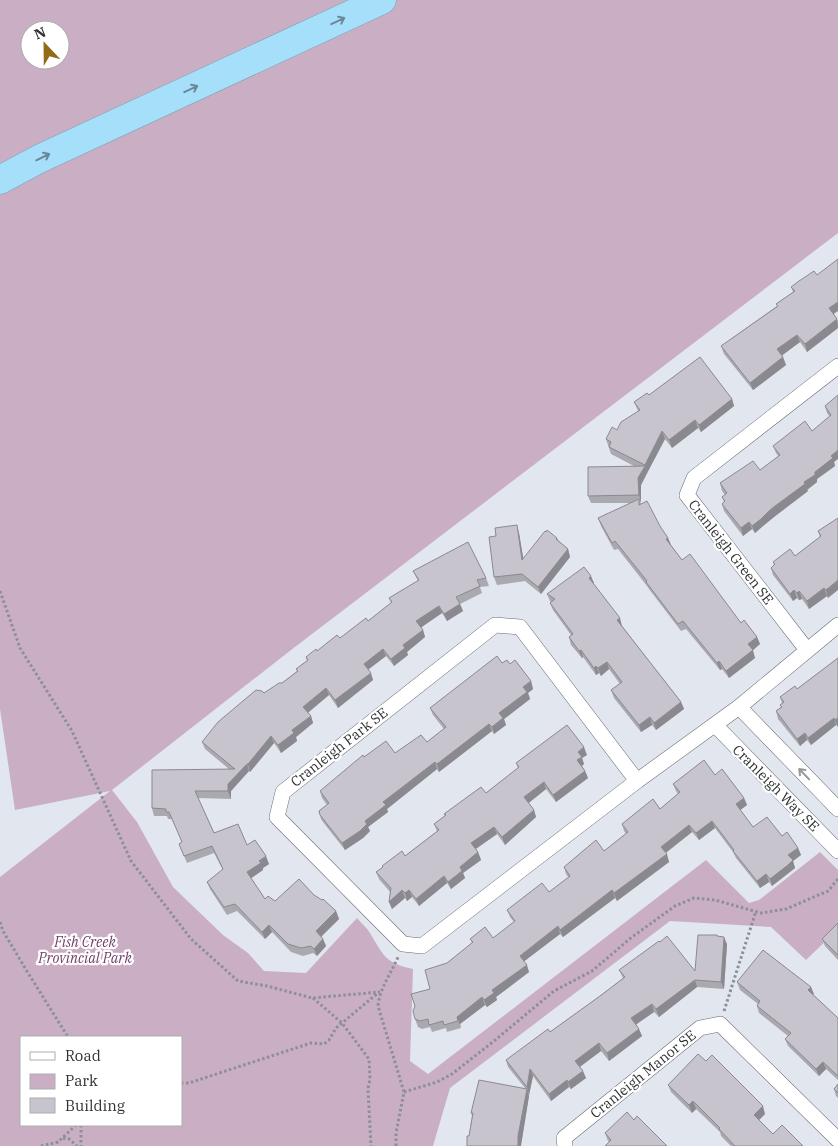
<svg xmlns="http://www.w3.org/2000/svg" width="838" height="1146" font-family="'IBM Plex Serif',serif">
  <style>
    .green { fill: #caafc4; fill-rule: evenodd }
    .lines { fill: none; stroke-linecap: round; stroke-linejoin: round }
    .street-casing { stroke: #676b72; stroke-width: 16 }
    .highway-casing { stroke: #7ca2b5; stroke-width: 29 }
    .path { stroke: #8c8f94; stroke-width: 3; stroke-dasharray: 2.5 2.5; stroke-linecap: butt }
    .street { stroke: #fff; stroke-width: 15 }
    .highway { stroke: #a6dffa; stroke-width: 28 }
    .wall { fill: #aba9b0 }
    .shaded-wall { fill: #8b8990 }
    .building { fill: #c7c4cd; stroke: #8b8990 }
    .oneway { stroke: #6a8897 }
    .oneway2 { stroke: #97989a }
    .labels { text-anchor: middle; stroke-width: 4.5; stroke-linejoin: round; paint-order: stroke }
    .street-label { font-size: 14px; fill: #2f3134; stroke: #fff }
    .park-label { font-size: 14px; font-style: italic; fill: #723e69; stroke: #fff }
  </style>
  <rect width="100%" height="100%" fill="#e2e6ee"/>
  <!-- green -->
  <path class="green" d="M0,0H838V233L291,650L112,790L137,822L173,887L223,935L248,953L264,971L306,973L357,918C361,923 367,928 370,933C384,956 385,963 413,969L410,1061L428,1074L706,860L749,903L759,900L820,852L838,870V929L806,960L771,927L670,921L450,1088L433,1146H0V877L110,791L15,810L0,709ZM30,30H60V60H30ZM21,1037H181V1125H21Z"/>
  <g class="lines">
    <defs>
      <path id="street" d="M807,650L687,495L694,478L838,366
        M739,707L838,809
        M715,725L838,851
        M637,781L520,627L495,625L283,792L277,817L403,944L422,946L637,781L739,707L838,625
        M565,1146L564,1138L700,1028L720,1024L838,1140"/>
      <path id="highway" d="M0,180L39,159L382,0"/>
    </defs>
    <!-- street casing -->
    <use href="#street" class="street-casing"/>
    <!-- highway casing -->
    <use href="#highway" class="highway-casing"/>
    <!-- path -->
    <path class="path" d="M0,591L20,648L72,731L131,861L191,939L238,981L267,986L312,998L380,992
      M0,922L3,931L25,968L68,1037
      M313,998L342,1023L369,1059L370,1079L368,1089L371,1146
      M724,1011L756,911
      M181,1083H189L311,1043L324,1044L329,1040L336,1028L379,992
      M404,1092L437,1082L452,1074L494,1041L554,991L592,971L632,937L675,906L694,898L715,900L761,913L786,909L828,891L838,879
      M81,1125V1146
      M63,1138L69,1139L77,1146
      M41,1146L58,1142L76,1125
      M396,1146V1133L404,1092L378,1006C380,987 391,974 398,957"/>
    <!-- street -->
    <use href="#street" class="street"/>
    <!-- highway -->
    <use href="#highway" class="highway"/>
  </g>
  <!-- wall -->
  <path class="wall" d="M791,287L834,314L838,321V328L807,352L800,342L782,355L786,365L753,390L724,354L721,346L777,306L776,304L793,292Z
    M649,395L732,399L734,406L701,432L698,428L672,448L665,439L641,485V502H640L668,538L671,545L682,560L741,623L757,637L760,644L752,650L755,658L729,678L722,669L720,670L686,629L681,631L649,589L647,586L618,549L614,550L601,526L598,518L632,503H591L588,496L634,466L611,454L606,439L617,430L638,411L634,402Z
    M838,395L834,462L835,466L817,479V482L807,490L808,491L774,517L763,526L755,533L752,529L743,536L724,511L722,504L724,502L722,497L725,495L722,491L720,483L760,470L779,457L776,453L773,446L812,431L830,417L827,413L825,406Z
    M831,523L828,598L827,596L809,609L802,599L799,600L797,598L793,601L773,575L771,568L774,565L773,562L795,556L820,537L818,531Z
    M519,533L523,559L557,538L559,541L568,549L570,557L541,594L525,581L497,585L494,577Z
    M413,571L486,578L489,586L480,587L482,593L460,604L463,611L447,621L442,613L421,627L423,630L425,637L407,652L408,655L394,666L386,656L368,670L373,680L338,708L329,695L308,713L311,716L313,723L296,737L297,741L281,753L274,743L250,772L249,771L231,791V799L198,798L214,833L247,845L269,864L263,868V870L251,878L265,899L275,901L314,895L336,911L339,919L321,936L323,939L326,946L317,956L313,953L303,956L291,952L272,932L265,939L237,911L227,915L210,889L207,882L223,870L214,853L187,863L179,844L182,842L172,819H168L167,816H154L152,808L229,769L205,749L202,742L264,693L282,683L297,671L296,669L307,661L306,657L340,638L368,621L391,603L389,598L418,581Z
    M594,583L593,584L622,626L681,702L684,709L656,730L652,725L641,732L614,698L611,690L620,684L609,669L601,676L599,673L596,675L583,657L582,658L571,645L569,637L571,635L553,610L550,603L551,602L550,601L547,594Z
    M838,658V727L836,725L811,745L807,740L800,746L778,719L776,711L781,707L780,705L782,703L780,697L797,689Z
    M502,663L510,664L531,681L533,689L528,693L530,699L504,719L506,725L494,734L492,731L439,772L437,769L387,809L388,812L368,827L370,831L363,838L345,850L323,822L321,819L319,811L327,805L322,798L320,791L364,757L395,753L427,742L444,729L433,715L430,708Z
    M587,755L582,758L584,764L582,766L585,771L588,778L556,802L546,789L529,803L534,810L536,817L505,845L497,834L476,849L478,852L481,860L463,873L465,878L451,889L447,883L419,906L412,897L407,901L405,898L392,909L389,902L390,892L379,879L376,872L405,856L437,831L434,824L445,816L444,814L486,793L518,768L516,763Z
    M715,775L744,798L747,805L740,810L753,827L782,836L798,848L801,855L793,861L795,868L790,872L772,886L769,882L760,888L736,858L733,852L715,828L699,840L692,832L666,853L669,862L617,901L615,898L563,937L560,934L524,961L529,972L496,997L497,1000L487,1007L485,1005L460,1024L461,1028L447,1032L446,1028L432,1032L430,1027L422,1029L418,1027L415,1019L430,989L447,963L472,943L470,939L493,938L514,922L510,917L507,910L549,892L569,878L566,874L564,867L604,851L626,834L624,831L622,824L660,809L678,794L676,791L673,784Z
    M838,923V960L825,946L822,939Z
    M717,935L718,936L727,944L724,989L697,987L659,1017L654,1012L636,1024L642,1036L609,1061L601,1051L580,1067L586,1078L571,1089L569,1087L551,1101L533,1076L529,1095L528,1093L529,1096L521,1143L469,1136L472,1116L471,1113L525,1088L508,1067L506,1060L550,1032L600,996L623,978L619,970L695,971Z
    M737,982L811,987L813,995L838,1018V1080L826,1069L819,1076L788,1046L785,1039L788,1036L759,1013L757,1006L758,1004L740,990Z
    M838,1084V1098L836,1096L834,1089Z
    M668,1085L765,1114L759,1120L773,1134L803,1146H731L721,1136L720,1132L696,1109L692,1113L671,1092Z
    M634,1120L609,1142L608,1141L605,1133Z"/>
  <!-- shaded-wall -->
  <path class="shaded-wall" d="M838,302V311L832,315L829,308Z
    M837,319L838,328L807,352L805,344Z
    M797,335L800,342L780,357L777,349Z
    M783,357L786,365L753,390L750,383Z
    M732,399L734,406L701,432L699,425Z
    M695,420L698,428L672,448L669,440Z
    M662,431L665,439L647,473L645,465Z
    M838,450V459L834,462L835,466L817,479V482L807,490L808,491L774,517L763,526L755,533L752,526L804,482L831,456Z
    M645,466L647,473L641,485V502L639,495L638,478Z
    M749,522L752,529L743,536L741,528Z
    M517,525L519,533L525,568L522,560Z
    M668,538L671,545L669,547L666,539Z
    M568,549L570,557L541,594L538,587Z
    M591,576L594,583L592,585L589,578Z
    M838,580V590L828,598L826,590Z
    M824,588L827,596L809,609L807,601Z
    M794,590L797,598L793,601L790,594Z
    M799,591L802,599L799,600L797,593Z
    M460,604L463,611L447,621L444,614Z
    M439,606L442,613L419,629L416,621Z
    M620,618L622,626L620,627L617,620Z
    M423,630L425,637L407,652L408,655L394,666L391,659L403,645Z
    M757,637L760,644L751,652L748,644Z
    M383,649L386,656L366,671L364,664Z
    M581,650L583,657L582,658L579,651Z
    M753,650L755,658L729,678L726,671Z
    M719,661L722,669L720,670L717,663Z
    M607,662L609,669L601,676L598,668Z
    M596,666L599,673L596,675L594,668Z
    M371,673L373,680L338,708L335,700Z
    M531,681L533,689L528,693L530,699L504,719L506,725L494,734L492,727L499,713L523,687Z
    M326,688L329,695L306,714L303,707Z
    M681,702L684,709L656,730L654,723Z
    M311,716L313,723L296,737L297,741L281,753L278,745L292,730Z
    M650,717L652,725L641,732L639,725Z
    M834,718L836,725L811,745L808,738Z
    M838,718V727L835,720Z
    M489,724L492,731L439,772L437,764Z
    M805,733L807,740L800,746L797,739Z
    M271,736L274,743L250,772L248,764Z
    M584,747L587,755L582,758L584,764L580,767L577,760L578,752Z
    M435,762L437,769L387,809L388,812L368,827L370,831L363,838L345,850L342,843L383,802Z
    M247,764L249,771L231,791V799L228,791V784Z
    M585,771L588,778L556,802L553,795Z
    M544,782L546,789L527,804L524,797Z
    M744,798L747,805L739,811L736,804Z
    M534,810L536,817L505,845L502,837Z
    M712,821L715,828L699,840L696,833Z
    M689,825L692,832L664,854L661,847Z
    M494,827L497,834L474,850L471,843Z
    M798,848L801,855L793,861L795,868L772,886L770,879L788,855Z
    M478,852L481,860L463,873L465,878L451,889L448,882L460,867Z
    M667,854L669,862L617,901L614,893Z
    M266,856L269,864L263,868V870L250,879L247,872L259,861Z
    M766,874L769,882L760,888L757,881Z
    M444,876L447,883L419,906L416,899Z
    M402,890L405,898L392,909L389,902Z
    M409,890L412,897L407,901L405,893Z
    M612,890L615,898L563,937L560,930Z
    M336,911L339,919L319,939L316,931Z
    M269,925L272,932L265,939L262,932Z
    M558,926L560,934L522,963L520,956Z
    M724,937L727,944L724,989L721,982Z
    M323,939L326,946L317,956L314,949Z
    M527,965L529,972L496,997L497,1000L487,1007L484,1000L492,990Z
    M695,980L697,987L659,1017L656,1009Z
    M811,987L814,994L811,998L808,990Z
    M482,997L485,1005L460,1024L461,1028L457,1017Z
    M652,1004L654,1012L634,1026L631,1018Z
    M639,1029L642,1036L609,1061L607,1053Z
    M599,1043L601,1051L578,1068L575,1061Z
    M823,1062L826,1069L819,1076L816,1069Z
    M530,1069L533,1076L529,1095L527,1087Z
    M583,1071L586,1078L571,1089L568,1082Z
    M567,1080L569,1087L551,1101L549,1094Z
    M527,1089L529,1096L521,1146H518V1136Z
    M693,1101L696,1109L692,1113L689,1105Z
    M763,1106L765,1114L756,1123L754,1115Z"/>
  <!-- building -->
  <path class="building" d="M838,259V302L829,308L837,319L805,344L797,335L777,349L783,357L750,383L721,346L778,306L776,304L795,291L791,287L799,281L814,271L817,275Z
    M700,357L732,399L699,425L695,420L669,440L662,431L645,465L609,447L611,442L606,439L612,427L617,430L621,422L640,410L634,402L647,393L649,395Z
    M838,395V450L831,456L833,458L815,472V475L804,482L805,484L771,509L761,519L752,526L749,522L741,528L722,504L725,501L722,497L727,493L720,483L753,461L760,470L780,455L773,446L805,421L812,431L831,415L825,406Z
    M645,466L638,478L639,495L588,496V467Z
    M639,499V505L647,501L660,526L668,538L666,539L682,560L690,554L741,623L744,620L757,637L748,644L753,650L726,671L719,661L717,663L683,621L678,624L646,582L647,581L615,541L612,543L598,518Z
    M838,518V580L826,590L824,588L807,601L799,591L797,593L794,590L790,594L771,568L775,564L773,562L790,549L795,556L821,536L818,531Z
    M517,525L522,560L545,531L546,532L547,530L557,538L556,539L568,549L538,587L522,574L494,577L489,537L496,536L495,528Z
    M468,542L486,578L477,580L480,586L456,597L460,604L444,614L439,606L416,621L423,630L403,645L405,648L391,659L383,649L364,664L371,673L335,700L326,688L303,707L311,716L292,730L294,733L278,745L271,736L248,764H247L228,784V791H195L214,833L238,824L247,845L255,840L266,856L259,861L261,863L247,872L265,899L268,896L275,901L299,879L314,895L322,900L323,899L336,911L316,931L323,939L314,949L311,946L301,948L288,944L269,925L262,932L235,904L224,907L207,882L223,869L212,846L184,856L179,844L182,842L169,812H166V809L152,808V770L235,769L202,742L218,722L256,690L262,691L264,693L279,683H282L298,671L296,669L308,660L306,657L316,649L317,651L337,635L340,638L366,618L368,621L392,602L389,598L419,580L413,571Z
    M584,567L591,576L589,578L593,583L620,618L617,620L681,702L654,723L650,717L639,725L611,690L622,682L607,662L598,668L596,666L594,668L581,650L579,651L569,637L573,634L550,603L555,599L547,594Z
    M497,656L502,663L507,660L510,664L515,660L531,681L523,687L527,692L499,713L503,718L492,727L489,724L437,764L435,762L383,802L386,805L365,821L367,824L360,831L342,843L320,815L319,811L329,803L320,791L363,755L364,757L386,741L395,753L421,735L427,742L446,727L430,708Z
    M838,658V718L835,720L834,718L808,738L805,733L797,739L776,711L782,707L780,705L784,702L780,697L795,686L797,689Z
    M567,725L584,747L578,752L582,757L577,760L585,771L553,795L544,782L524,797L534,810L502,837L494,827L471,843L478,852L460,867L462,871L448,882L444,876L416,899L409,890L405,893L402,890L389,902L391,888L376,872L383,867L382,866L402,851L405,856L439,830L434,824L446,815L444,814L481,787L486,793L519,767L516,763Z
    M704,760L715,775L722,769L744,798L736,804L753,827L767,817L782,836L787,832L798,848L788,855L793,860L788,865L770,879L766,874L757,881L733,851L734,850L712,821L696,833L689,825L661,847L667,854L614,893L612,890L560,930L558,926L520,956L527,965L492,990L494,993L484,1000L482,997L457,1017L458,1021L444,1025L443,1021L429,1025L428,1019L420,1021L415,1019L413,1011L415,1006L411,994L430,989L425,970L447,963L473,942L470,939L485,927L493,938L515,921L507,910L542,883L549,892L570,876L564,867L596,840L604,851L628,832L622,824L653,799L660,809L680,792L673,784Z
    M838,923V955L822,939Z
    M698,935H717V936L724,937L721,982L695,980L656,1009L652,1004L631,1018L639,1029L607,1053L599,1043L575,1061L583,1071L568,1082L567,1080L549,1094L530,1069L527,1087L506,1060L548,1029L550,1032L600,996L625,977L619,970L659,941L660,942L667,936L695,971Z
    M763,950L811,987L808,990L838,1018V1076L823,1062L816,1069L785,1039L791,1033L757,1006L760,1001L737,982Z
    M698,1054L706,1061L712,1055L763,1106L754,1115L773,1134L782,1125L803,1146H735L719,1129L720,1128L693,1101L689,1105L668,1085Z
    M479,1080L527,1089L518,1136V1146H467V1136H469L473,1113H471Z
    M838,1084V1093L834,1089Z
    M627,1112L634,1120L637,1116L667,1146H605L611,1140L605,1133Z"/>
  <!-- one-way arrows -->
  <defs><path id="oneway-shaft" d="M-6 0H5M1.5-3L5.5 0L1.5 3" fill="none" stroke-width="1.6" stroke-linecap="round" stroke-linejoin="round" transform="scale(1.25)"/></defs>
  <g class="oneway">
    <use href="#oneway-shaft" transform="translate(338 21) rotate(-25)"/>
    <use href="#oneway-shaft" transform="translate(191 89) rotate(-25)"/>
    <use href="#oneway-shaft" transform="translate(43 157) rotate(-26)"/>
  </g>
  <use class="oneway2" href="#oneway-shaft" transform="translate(804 774) rotate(-134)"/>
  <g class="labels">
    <!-- street labels -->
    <g class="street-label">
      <text transform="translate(731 552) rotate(52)" y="5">Cranleigh Green SE</text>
      <text transform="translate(339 747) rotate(-38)" y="5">Cranleigh Park SE</text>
      <text transform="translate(776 788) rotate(45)" y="5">Cranleigh Way SE</text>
      <text transform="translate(643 1074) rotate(-39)" y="5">Cranleigh Manor SE</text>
    </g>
    <!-- park labels -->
    <g class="park-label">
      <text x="85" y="947">Fish Creek<tspan x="85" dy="16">Provincial Park</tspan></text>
    </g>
  </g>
  <!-- legend -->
  <rect x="20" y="1036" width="162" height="90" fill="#ffffff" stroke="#acadae"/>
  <rect x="30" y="1052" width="25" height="8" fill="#ffffff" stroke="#acadae"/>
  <text x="65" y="1061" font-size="15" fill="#2f3134">Road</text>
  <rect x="30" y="1074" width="25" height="15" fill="#caafc4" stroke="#acadae"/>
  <text x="65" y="1086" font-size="15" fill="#2f3134">Park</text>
  <rect x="30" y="1098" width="25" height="15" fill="#c7c4cd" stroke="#acadae"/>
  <text x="65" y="1111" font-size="15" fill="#2f3134">Building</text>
  <!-- north arrow -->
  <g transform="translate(45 45) rotate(338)"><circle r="24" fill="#ffffff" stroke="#acadae"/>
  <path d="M0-4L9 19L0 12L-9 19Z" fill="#956a16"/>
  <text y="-8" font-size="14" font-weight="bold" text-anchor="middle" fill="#2f3134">N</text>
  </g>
</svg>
